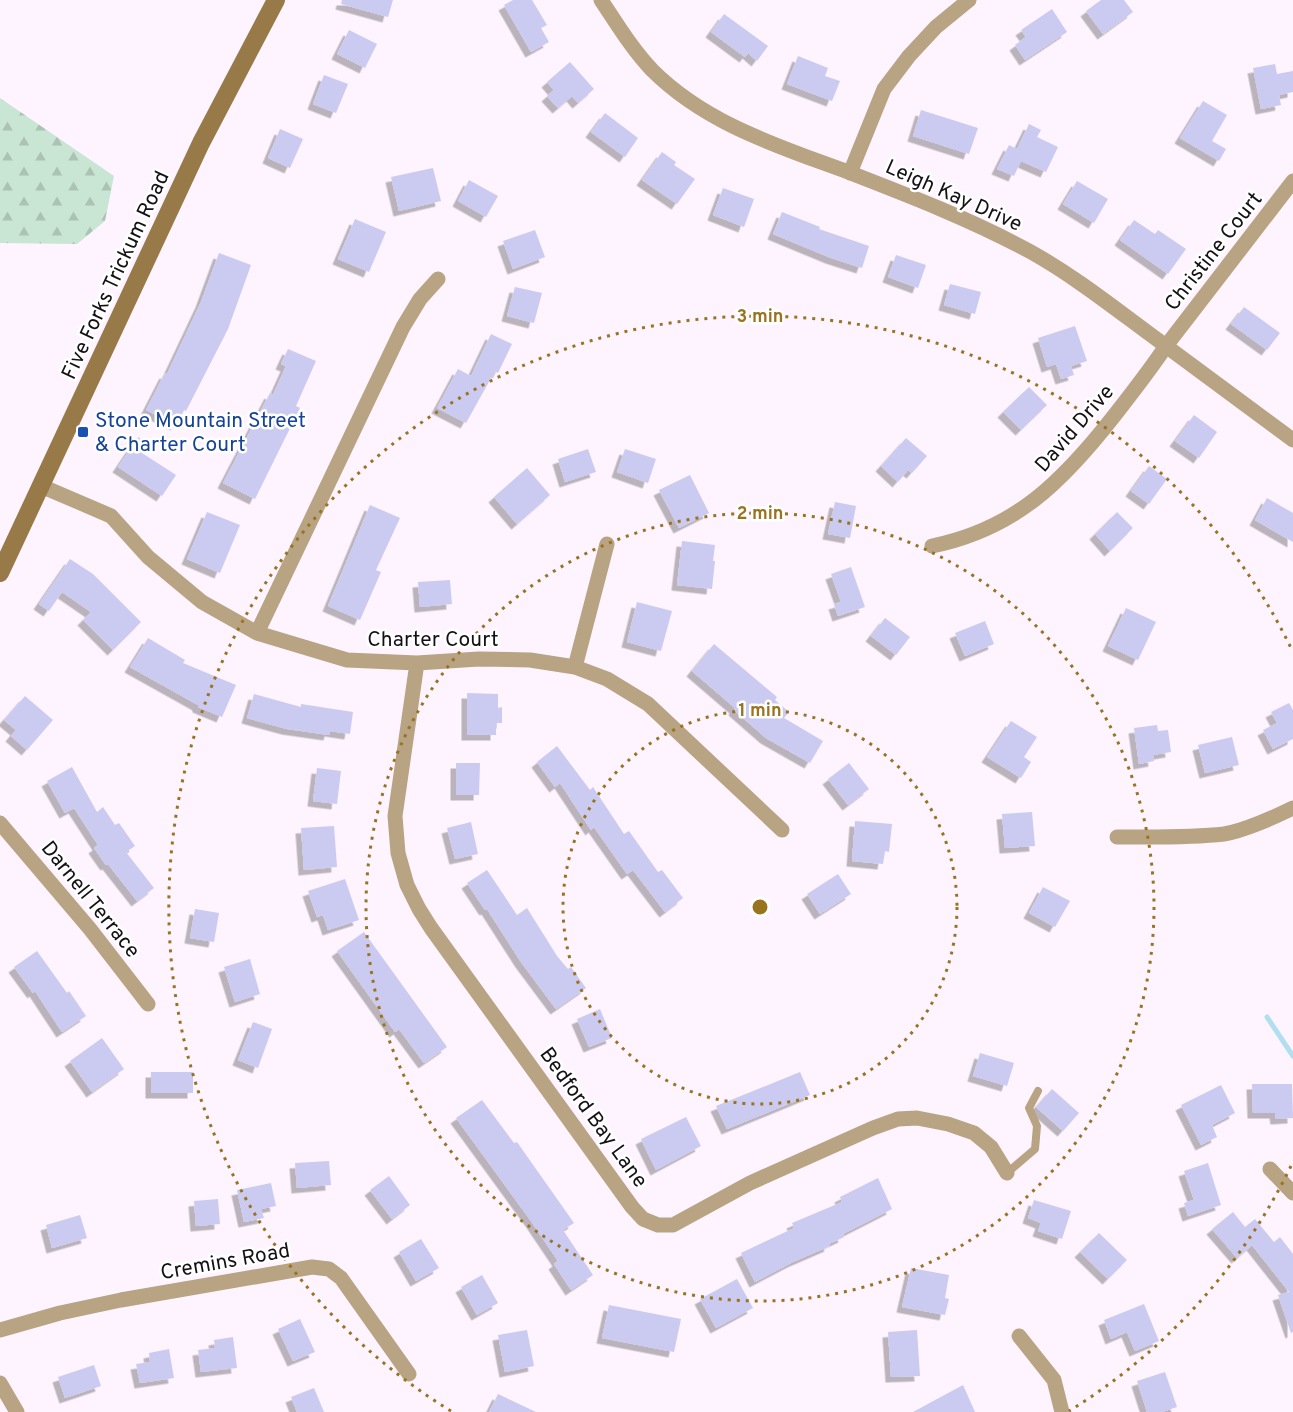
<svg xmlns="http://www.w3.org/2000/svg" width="1293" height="1412" font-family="Overpass,sans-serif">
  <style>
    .forest { fill: url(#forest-firs) }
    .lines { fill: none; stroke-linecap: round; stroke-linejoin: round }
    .stream { stroke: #b0dfef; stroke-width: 5 }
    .building { fill: #cbcaf1; filter: url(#shadow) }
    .lane { stroke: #b8a382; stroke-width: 8 }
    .street { stroke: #b8a382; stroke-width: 15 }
    .secondary { stroke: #987948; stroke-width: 18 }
    .ring { fill: none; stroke: #9a731f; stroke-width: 3; stroke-dasharray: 3 6 }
    .transit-dot { fill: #1a4fb4; stroke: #fff; stroke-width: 2 }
    .labels { text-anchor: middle; stroke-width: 5; stroke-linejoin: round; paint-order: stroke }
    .street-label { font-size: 21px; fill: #141014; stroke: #fff }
    .transit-label { font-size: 21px; fill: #164399; stroke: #fff; text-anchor: start }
    .centre { fill: #9a731f; stroke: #fff; stroke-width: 3 }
    .ring-label { font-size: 18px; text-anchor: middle; font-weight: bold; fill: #9a731f; stroke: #fff; stroke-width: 5; stroke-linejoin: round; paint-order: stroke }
  </style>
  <defs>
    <pattern id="forest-firs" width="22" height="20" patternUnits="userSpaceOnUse" patternTransform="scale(1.5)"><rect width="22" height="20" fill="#c9e5d3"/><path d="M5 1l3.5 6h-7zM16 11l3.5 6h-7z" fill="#acc3b4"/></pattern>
    <filter id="shadow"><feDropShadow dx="-5.5" dy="5.5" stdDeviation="0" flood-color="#0004"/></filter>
  </defs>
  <rect width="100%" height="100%" fill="#fef4ff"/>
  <!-- forest -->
  <path class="forest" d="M0,98L114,176L105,221L77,244L0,243Z"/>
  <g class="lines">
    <!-- stream -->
    <path class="stream" d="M1267,1017L1293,1056"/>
  </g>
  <!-- building -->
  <path class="building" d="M342,0H393L388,17L341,4Z
    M513,0H532L547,25L541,28L549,42L531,52L504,5Z
    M1101,0H1124L1133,12L1103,34L1086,11Z
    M1052,9L1067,32L1025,60L1015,45L1026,37L1021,30Z
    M724,14L768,46L757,61L748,53L745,57L711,32Z
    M349,30L377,44L365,68L337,54Z
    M798,56L828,68L825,76L840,81L832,101L787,84Z
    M570,62L594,89L578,103L572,96L558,108L547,96L554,90L547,82Z
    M1275,64L1277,74L1293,71V92L1279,95L1281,105L1261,109L1253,68Z
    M324,75L348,84L336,113L313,104Z
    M1203,101L1227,115L1212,141L1226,149L1219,161L1180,138Z
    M921,110L978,128L969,154L913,136Z
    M605,113L638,138L625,157L591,132Z
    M1029,124L1041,130L1037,137L1058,147L1046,172L1021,161L1014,176L997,169L1009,145L1017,149Z
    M280,129L303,139L290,168L268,158Z
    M662,152L676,162L674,165L695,179L677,204L642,180Z
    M433,168L441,201L399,211L391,177Z
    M469,180L498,196L486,217L458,201Z
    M1077,181L1108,199L1094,223L1063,204Z
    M723,188L754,199L744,227L713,215Z
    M782,212L820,227L819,229L869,246L862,268L831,258L773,234Z
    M355,219L386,232L369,272L338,259Z
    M1134,220L1155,234L1158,230L1186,249L1168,274L1120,240Z
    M535,230L545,257L513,269L503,241Z
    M219,253L251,265L228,329L186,411L184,410L176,425L146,410L165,373L167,374L201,302Z
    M896,255L926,265L918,288L888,277Z
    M950,284L981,292L975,314L944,305Z
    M515,287L542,293L534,323L507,316Z
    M1244,307L1280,333L1267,350L1231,324Z
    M1075,326L1087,361L1071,366L1074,375L1061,379L1056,364L1047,367L1038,338Z
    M491,334L512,344L498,373L495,371L466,423L437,408L458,369L471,376Z
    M288,349L316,361L296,406L300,408L255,499L223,483L270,393L273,395L286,366L281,364Z
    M1029,387L1047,405L1021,430L1003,412Z
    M1194,415L1217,432L1199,458L1175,441Z
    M138,437L148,444L142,453L176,475L162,496L118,467Z
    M906,438L927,456L912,473L908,470L898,482L881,466Z
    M588,449L596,472L565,482L558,459Z
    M625,449L656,459L648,483L617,472Z
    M1149,466L1167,479L1149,504L1131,491Z
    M527,468L550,495L517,524L494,497Z
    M690,475L709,513L679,528L659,490Z
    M1267,498L1293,513V542L1255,520Z
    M835,502L856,506L850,538L828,534Z
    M370,505L400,518L376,570L381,572L360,620L328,606Z
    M207,512L240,525L220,573L187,559Z
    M1117,512L1133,528L1110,551L1095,534Z
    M682,541L715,545L713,561H715L712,589L677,585Z
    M70,559L93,574L141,622L113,650L83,620L91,612L62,592L49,611L39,604Z
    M851,567L865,607L838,616L834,604L841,602L831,574Z
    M450,580L452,604L420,607L418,582Z
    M637,602L672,611L661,651L627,642Z
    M1126,608L1156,622L1138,660L1108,646Z
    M885,618L910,637L896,655L871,636Z
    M985,621L994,644L965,656L955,633Z
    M148,638L185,660L183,663L236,685L222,717L198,707V705L130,667Z
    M714,644L777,697L775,700L789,712L784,718L823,741L810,763L766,738L734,710L735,708L692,671Z
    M467,693L498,694V708L502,707V723H496V735H467Z
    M254,694L301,707V704L353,712L350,734L330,731L329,735L287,729L247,718Z
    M25,696L53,720L27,750L11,736L16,730L4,720Z
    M1289,703L1293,710V739L1273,749L1263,730L1277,723L1271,712Z
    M1011,721L1037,737L1024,757L1031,762L1021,778L987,757Z
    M1157,725L1158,731L1168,730L1171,752L1153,755L1154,761L1139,764L1134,728Z
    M1232,737L1239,765L1205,773L1198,745Z
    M557,746L590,790L593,787L624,834L629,831L658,872L662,870L683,898L665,912L633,870L627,874L594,827L591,830L560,783L555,787L537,762Z
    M456,763H480L479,795H456Z
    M849,763L869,789L848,805L828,779Z
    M72,767L97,812L103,807L115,825L119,823L135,846L126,852L154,888L137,901L108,864L106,865L94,848L98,845L74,808L65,813L47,781Z
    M317,768L341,771L337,804L313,801Z
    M1032,812L1035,846L1005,848L1002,814Z
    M855,821L892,824L889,852L885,851L883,864L852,861Z
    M471,822L478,854L455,859L447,828Z
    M334,826L337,867L304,870L301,828Z
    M487,870L517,915L527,908L557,956L568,969L571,967L586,988L556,1009L521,962L487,909L485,910L467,883Z
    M838,874L851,894L820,914L807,894Z
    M345,879L359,920L328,930L323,915L317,917L308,891Z
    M1043,887L1070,901L1055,927L1029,913Z
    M195,909L219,913L214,942L190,938Z
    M364,932L447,1047L424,1063L399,1029L395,1032L337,951Z
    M37,951L67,993L69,991L86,1016L62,1032L35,991L33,993L14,967Z
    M250,959L260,994L235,1002L224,967Z
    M600,1009L612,1038L589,1047L577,1019Z
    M253,1022L272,1029L258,1068L238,1060Z
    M102,1038L124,1069L92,1092L70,1061Z
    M980,1053L1014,1063L1007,1086L973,1076Z
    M151,1072H193V1093H151Z
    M800,1072L810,1095L727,1129L716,1106Z
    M1252,1084H1292L1293,1118L1276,1119L1275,1113H1253Z
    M1221,1085L1235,1113L1212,1125L1217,1137L1201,1145L1181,1105Z
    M1052,1089L1079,1113L1063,1131L1036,1107Z
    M482,1100L514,1143L517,1142L574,1223L563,1230L593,1275L571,1290L554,1264L558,1261L531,1221L456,1118Z
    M686,1117L701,1146L656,1170L641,1139Z
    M329,1161L331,1185L297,1188L295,1163Z
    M1208,1163L1221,1205L1188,1216L1184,1203L1194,1200L1184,1171Z
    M389,1176L410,1205L392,1219L370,1190Z
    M878,1178L892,1209L843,1234L844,1237L829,1244L830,1246L793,1262L755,1282L741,1253L794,1228L792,1223L842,1202L840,1197Z
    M271,1183L276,1206L261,1209L264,1218L244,1222L237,1190Z
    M218,1199L220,1224L196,1226L194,1201Z
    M1034,1200L1071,1211L1062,1239L1038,1231L1041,1223L1028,1218Z
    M1233,1212L1245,1227L1255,1219L1274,1242L1280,1237L1293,1254V1332L1291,1333L1278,1295L1289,1292L1252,1245L1237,1258L1212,1229Z
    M80,1215L87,1238L52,1248L46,1225Z
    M1099,1233L1127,1260L1108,1279L1080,1252Z
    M421,1239L439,1268L416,1281L399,1252Z
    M911,1268L949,1275L945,1298L949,1299L945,1315L902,1307Z
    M482,1275L498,1303L477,1315L461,1287Z
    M737,1279L753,1308L716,1328L700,1299Z
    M1144,1304L1159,1341L1135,1351L1127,1332L1111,1339L1104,1320Z
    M609,1305L681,1319L674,1352L602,1338Z
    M300,1319L315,1352L293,1361L278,1329Z
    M527,1330L534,1366L505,1372L498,1335Z
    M917,1330L920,1376L891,1377L888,1332Z
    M233,1337L237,1368L201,1372L198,1350L215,1348L214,1340Z
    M169,1349L174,1378L140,1383L136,1364L150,1362L149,1353Z
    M94,1365L101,1386L65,1398L58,1377Z
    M1165,1372L1177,1407L1162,1412H1147L1137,1381Z
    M963,1385L975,1412H913Z
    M314,1388L324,1412H297L291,1397Z
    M498,1394L536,1412H489Z"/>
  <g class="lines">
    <!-- lane -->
    <path class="lane" d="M1007,1173L1035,1149L1037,1126L1029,1108L1038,1091"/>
    <!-- street -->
    <path class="street" d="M601,0C617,24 632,49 652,70C706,124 778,146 848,172C910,196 972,220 1031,252C1072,275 1109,304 1147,332C1196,368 1245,404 1293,440
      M850,173L884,89L909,56L936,27L969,0
      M41,486L111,516L148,557L202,602L257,633L347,660L417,663L479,659L530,660L575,667L607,679L648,704L782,830
      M932,546C1016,529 1063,481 1114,416C1132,393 1150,370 1166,346L1293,181
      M257,633L403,327L420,299L438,279
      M417,663L395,816L398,853L407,885L419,909L431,928L632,1207L643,1219L658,1225H673L750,1183L873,1128L898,1119L917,1118L948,1124L974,1133L991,1147L1007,1173
      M575,667L607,544
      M0,823L90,929L148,1004
      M1117,837C1153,837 1189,838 1224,834C1243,831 1275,817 1293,808
      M1270,1169L1293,1193
      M0,1330L60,1313L121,1300L312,1267L329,1269L341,1278L409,1374
      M1019,1336L1054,1380L1062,1412
      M0,1383L17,1412"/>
    <!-- secondary -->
    <path class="secondary" d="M0,573L201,143L276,0"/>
  </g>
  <!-- distance rings -->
  <g class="ring">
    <circle cx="760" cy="907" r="197"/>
    <circle cx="760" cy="907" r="394"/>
    <path d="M1291 1166A591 591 0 0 1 1069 1411M451 1411A591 591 0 1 1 1291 648"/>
  </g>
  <!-- markers -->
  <rect class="transit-dot" x="77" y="426" width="12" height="12" rx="3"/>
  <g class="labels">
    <!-- street labels -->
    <g class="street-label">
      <text transform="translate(954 195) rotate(24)" y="7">Leigh Kay Drive</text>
      <text transform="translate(1213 251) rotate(-52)" y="7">Christine Court</text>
      <text transform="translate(115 275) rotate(-65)" y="7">Five Forks Trickum Road</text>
      <text transform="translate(1074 428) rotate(-49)" y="7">David Drive</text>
      <text x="433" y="646">Charter Court</text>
      <text transform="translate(91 899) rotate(51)" y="7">Darnell Terrace</text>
      <text transform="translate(594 1117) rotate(54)" y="7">Bedford Bay Lane</text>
      <text transform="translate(225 1261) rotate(-10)" y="7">Cremins Road</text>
    </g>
    <!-- transit labels -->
    <g class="transit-label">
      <text x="95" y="427">Stone Mountain Street<tspan x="95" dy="24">&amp; Charter Court</tspan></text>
    </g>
  </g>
  <circle cx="760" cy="907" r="9" class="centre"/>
  <g class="ring-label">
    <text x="760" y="322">3 min</text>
    <text x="760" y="519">2 min</text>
    <text x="760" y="716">1 min</text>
  </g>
</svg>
